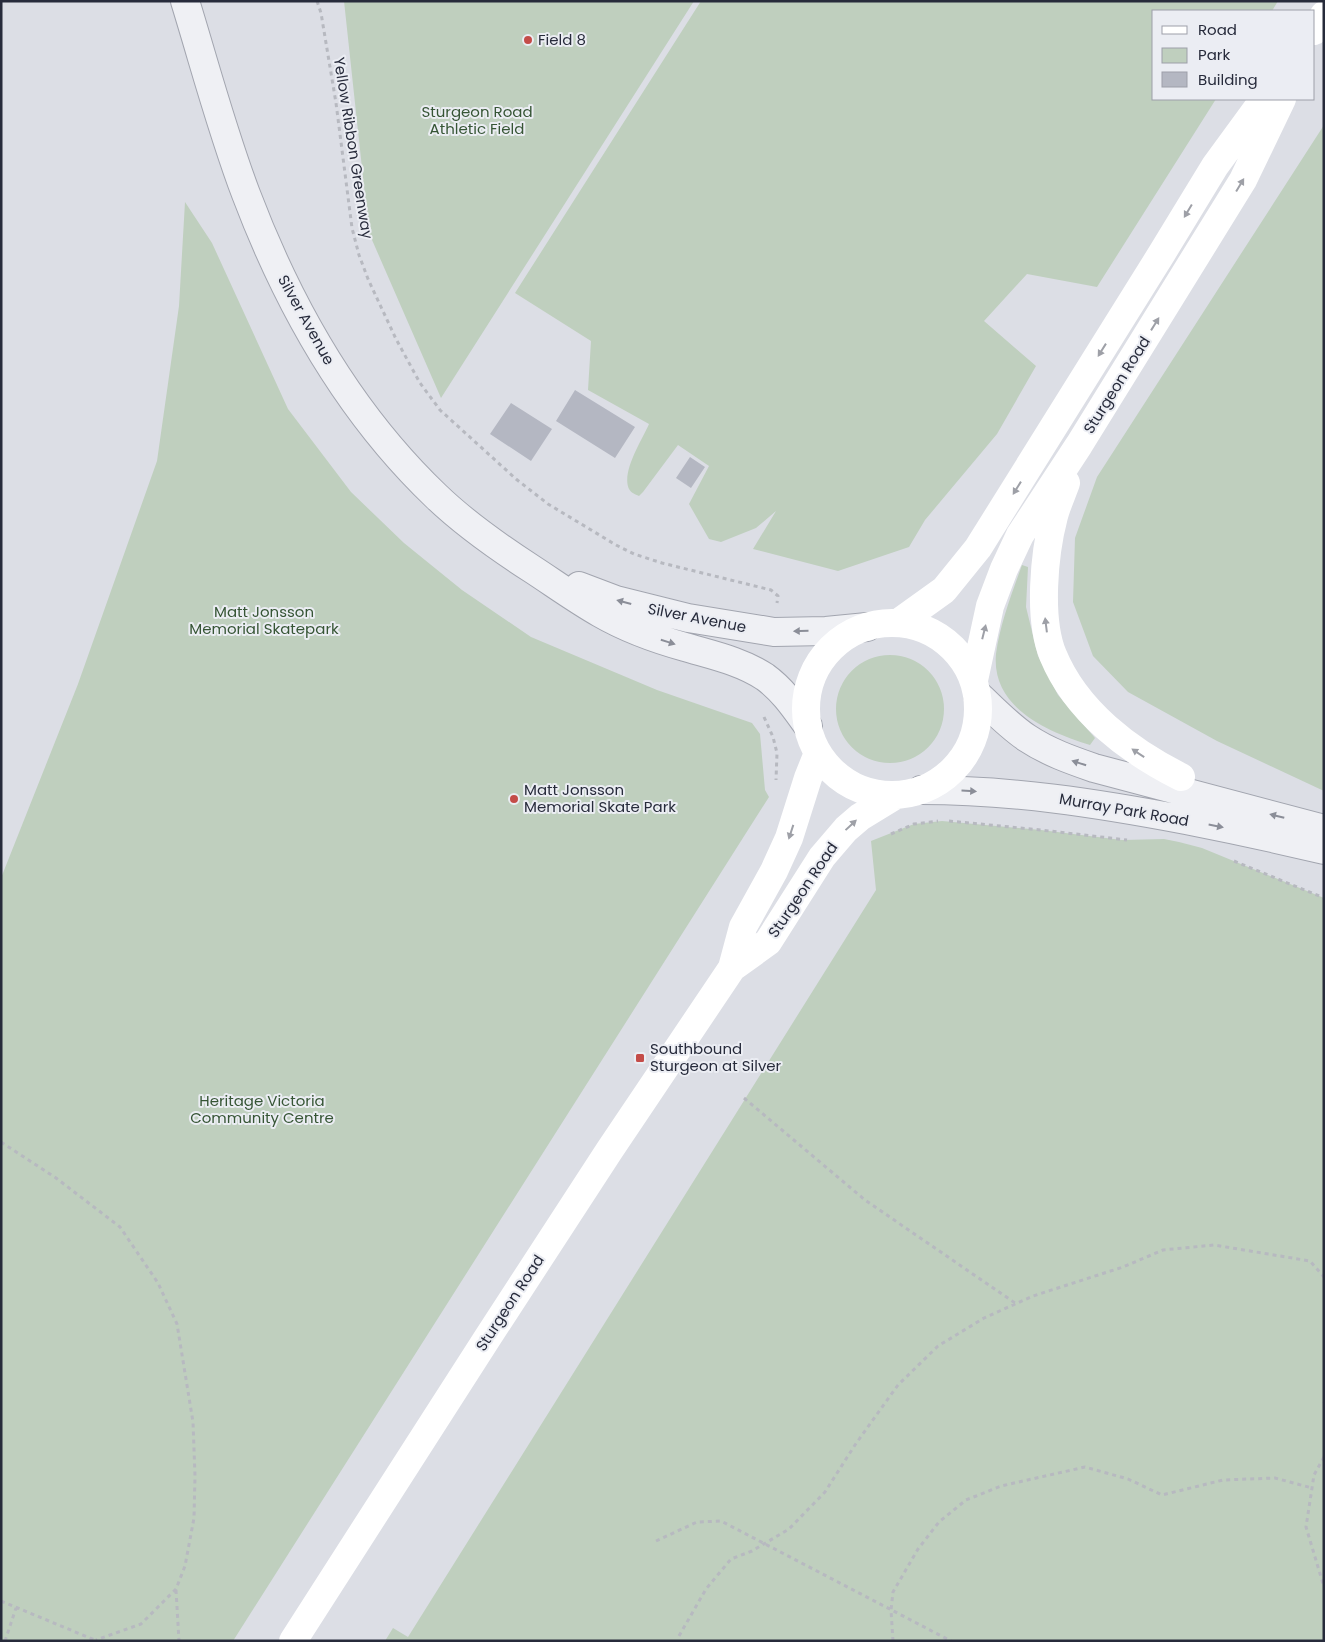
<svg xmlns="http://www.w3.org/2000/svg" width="1325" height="1642" font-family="Poppins,sans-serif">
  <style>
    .green { fill: #bfcfbe }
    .building { fill: #b4b7c2 }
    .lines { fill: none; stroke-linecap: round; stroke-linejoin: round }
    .tertiary-casing { stroke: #a2a5af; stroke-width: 30 }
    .path { stroke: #b7b9c0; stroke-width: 3; stroke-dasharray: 4 4; stroke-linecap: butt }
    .tertiary { stroke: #eff0f4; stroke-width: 28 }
    .secondary { stroke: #fff; stroke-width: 28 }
    .oneway { fill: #9ea0a7 }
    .oneway2 { fill: #8b8e98 }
    .poi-dot { fill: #c44c48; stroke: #ebedf3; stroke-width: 2 }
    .labels { text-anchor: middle; stroke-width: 4; stroke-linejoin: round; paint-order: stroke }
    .poi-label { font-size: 15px; fill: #272b3b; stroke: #ebedf3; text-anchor: start }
    .park-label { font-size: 15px; fill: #365535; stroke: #ebedf3 }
    .street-label { font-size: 15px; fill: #272b3b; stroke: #ebedf3 }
  </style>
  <rect width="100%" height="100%" fill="#dcdee5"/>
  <!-- green -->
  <path class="green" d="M344,1H694L441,398L369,233Z
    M701,1H1278L1272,11H1154V99H1216L1097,287L1027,274L984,321L1036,366L997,434L925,520L909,547L838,571L753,549L776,511L756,528L721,542L709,539L689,504L709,466L678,445L643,492L639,496C635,494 631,493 629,489C621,472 642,440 649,424L588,390L591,341L515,293Z
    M1324,125V791L1217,741L1128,692L1093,656L1073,602L1075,538L1097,477Z
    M185,202L212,243L288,409L351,492L404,543L462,590L531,637L657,690L752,723L760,734L765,790L769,797L233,1641H1V878L78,684L157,461L179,306Z
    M1022,565L1028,567L1026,607L1038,656L1058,695L1095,738L1090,745C1048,732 991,708 996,654C1000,624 1012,593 1022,565Z
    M836 709a54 54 0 1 1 108 0a54 54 0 1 1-108 0Z
    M942,821L1041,830L1122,840L1164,839L1179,842L1202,848L1324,898V1641H385L393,1628L408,1637L876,890L871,841L914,824Z"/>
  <!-- building -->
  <path class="building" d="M575,390L635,427L615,458L556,421Z
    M511,403L552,429L531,461L490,434Z
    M690,457L705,467L691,488L676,478Z"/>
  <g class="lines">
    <defs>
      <path id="tertiary" d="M185,1C205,66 222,131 246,194C288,305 349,413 436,496C465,524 498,547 532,569C555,584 577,600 600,613C626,628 656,639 685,647C712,655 741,661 765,677C783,690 795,708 808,726
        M579,586L616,600L688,618L774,632L826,631L867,627
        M978,695C994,710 1009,726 1027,738C1048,752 1071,760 1094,768L1324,829
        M921,790C1012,790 1096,803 1186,820C1232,829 1278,839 1324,850"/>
    </defs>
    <!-- tertiary casing -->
    <use href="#tertiary" class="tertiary-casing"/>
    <!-- path -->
    <path class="path" d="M317,1L321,13L336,103L352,228L359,255L368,279L396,339L420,383L440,410L516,479L548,504L616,545L634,554L662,563L771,590L778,596L777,603
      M764,717L773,737L777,753L776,780
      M949,821L1041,830L1127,840
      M891,834L914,824L938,821
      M1234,861L1324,898
      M744,1098L865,1200L1015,1303
      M1,1142L56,1178L120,1227L158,1283L177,1324L193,1422L195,1476L194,1518L185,1566L176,1589L141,1624L96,1640
      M1324,1402V1403
      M1324,1457L1314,1475L1306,1527L1324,1587
      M656,1541L697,1522L721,1521L951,1641
      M176,1590L179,1641
      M1,1601L97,1641
      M679,1636L706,1589L731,1559L752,1551L789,1529L825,1492L855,1445L898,1385L938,1346L984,1318L1033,1296L1123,1267L1163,1250L1214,1245L1310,1261L1324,1277
      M5,1641L16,1608
      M893,1641L891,1610L893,1592L918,1549L939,1522L966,1500L1001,1486L1085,1467L1128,1479L1162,1495L1223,1480L1275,1478L1312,1488"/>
    <!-- tertiary -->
    <use href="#tertiary" class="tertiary"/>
    <!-- secondary -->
    <path class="secondary" d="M1314,31L1324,15
      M1066,483C1062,494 1057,505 1054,516C1044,554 1038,619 1053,655C1076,711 1129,751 1181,777
      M806 709a86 86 0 1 1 172 0a86 86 0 1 1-172 0Z
      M898,623L944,590L978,548L1162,253L1215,166L1264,99
      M974,680L990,606L1004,569L1020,535L1079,445L1243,180L1282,99
      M732,968L743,927L774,871L789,838L808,778L818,753
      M293,1641L488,1337L609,1151L732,968L768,942L822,857L846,829L860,817L896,795"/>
  </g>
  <!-- one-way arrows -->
  <defs><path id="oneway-solid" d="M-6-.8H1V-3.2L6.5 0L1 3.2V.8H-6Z" transform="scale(1.25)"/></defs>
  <g class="oneway">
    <use href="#oneway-solid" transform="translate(1240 185) rotate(-59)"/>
    <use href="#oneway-solid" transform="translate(1188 211) rotate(121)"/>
    <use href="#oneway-solid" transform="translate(1155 324) rotate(-58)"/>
    <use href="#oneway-solid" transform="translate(1102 350) rotate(122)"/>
    <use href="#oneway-solid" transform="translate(1017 488) rotate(122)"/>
    <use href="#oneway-solid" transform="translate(1046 625) rotate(-97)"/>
    <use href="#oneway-solid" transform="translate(984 632) rotate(-76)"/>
    <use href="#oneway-solid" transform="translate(1138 753) rotate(-146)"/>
    <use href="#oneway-solid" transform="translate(851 825) rotate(-43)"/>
    <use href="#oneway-solid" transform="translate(791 832) rotate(108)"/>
  </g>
  <g class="oneway2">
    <use href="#oneway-solid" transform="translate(624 602) rotate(-165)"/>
    <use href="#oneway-solid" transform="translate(801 631) rotate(179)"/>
    <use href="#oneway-solid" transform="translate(668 642) rotate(17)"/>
    <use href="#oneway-solid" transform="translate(1079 763) rotate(-162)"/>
    <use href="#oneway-solid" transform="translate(969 791) rotate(3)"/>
    <use href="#oneway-solid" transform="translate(1277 816) rotate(-166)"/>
    <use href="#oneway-solid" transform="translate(1216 826) rotate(11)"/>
  </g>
  <!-- markers -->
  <g class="poi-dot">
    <circle cx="528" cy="40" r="5"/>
    <circle cx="514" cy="799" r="5"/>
    <rect x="635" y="1053" width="10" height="10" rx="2.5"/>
  </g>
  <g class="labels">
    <!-- poi labels -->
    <g class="poi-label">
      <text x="538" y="45">Field 8</text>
      <text x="524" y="795">Matt Jonsson<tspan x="524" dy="17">Memorial Skate Park</tspan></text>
      <text x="650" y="1054">Southbound<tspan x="650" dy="17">Sturgeon at Silver</tspan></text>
    </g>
    <!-- park labels -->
    <g class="park-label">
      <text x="477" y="117">Sturgeon Road<tspan x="477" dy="17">Athletic Field</tspan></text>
      <text x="264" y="617">Matt Jonsson<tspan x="264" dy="17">Memorial Skatepark</tspan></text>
      <text x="262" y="1106">Heritage Victoria<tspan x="262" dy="17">Community Centre</tspan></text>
    </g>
    <!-- street labels -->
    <g class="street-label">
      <text transform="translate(353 148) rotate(81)" y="5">Yellow Ribbon Greenway</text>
      <text transform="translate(306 320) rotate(61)" y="5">Silver Avenue</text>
      <text transform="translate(1117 385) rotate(-58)" y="5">Sturgeon Road</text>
      <text transform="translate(697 618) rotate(11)" y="5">Silver Avenue</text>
      <text transform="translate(1124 810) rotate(10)" y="5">Murray Park Road</text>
      <text transform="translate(803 890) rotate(-56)" y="5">Sturgeon Road</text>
      <text transform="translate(510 1303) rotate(-57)" y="5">Sturgeon Road</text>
    </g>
  </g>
  <!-- border -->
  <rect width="1325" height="1642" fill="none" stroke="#272b3b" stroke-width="5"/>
  <!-- legend -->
  <rect x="1152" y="10" width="162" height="90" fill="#ebedf3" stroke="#9d9fa9"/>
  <rect x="1162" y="26" width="25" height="8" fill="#ffffff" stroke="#9d9fa9"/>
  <text x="1198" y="35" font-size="15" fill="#272b3b">Road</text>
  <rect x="1162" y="48" width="25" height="15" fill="#bfcfbe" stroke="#9d9fa9"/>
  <text x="1198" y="60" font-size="15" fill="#272b3b">Park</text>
  <rect x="1162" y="72" width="25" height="15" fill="#b4b7c2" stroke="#9d9fa9"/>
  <text x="1198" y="85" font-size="15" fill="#272b3b">Building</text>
</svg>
